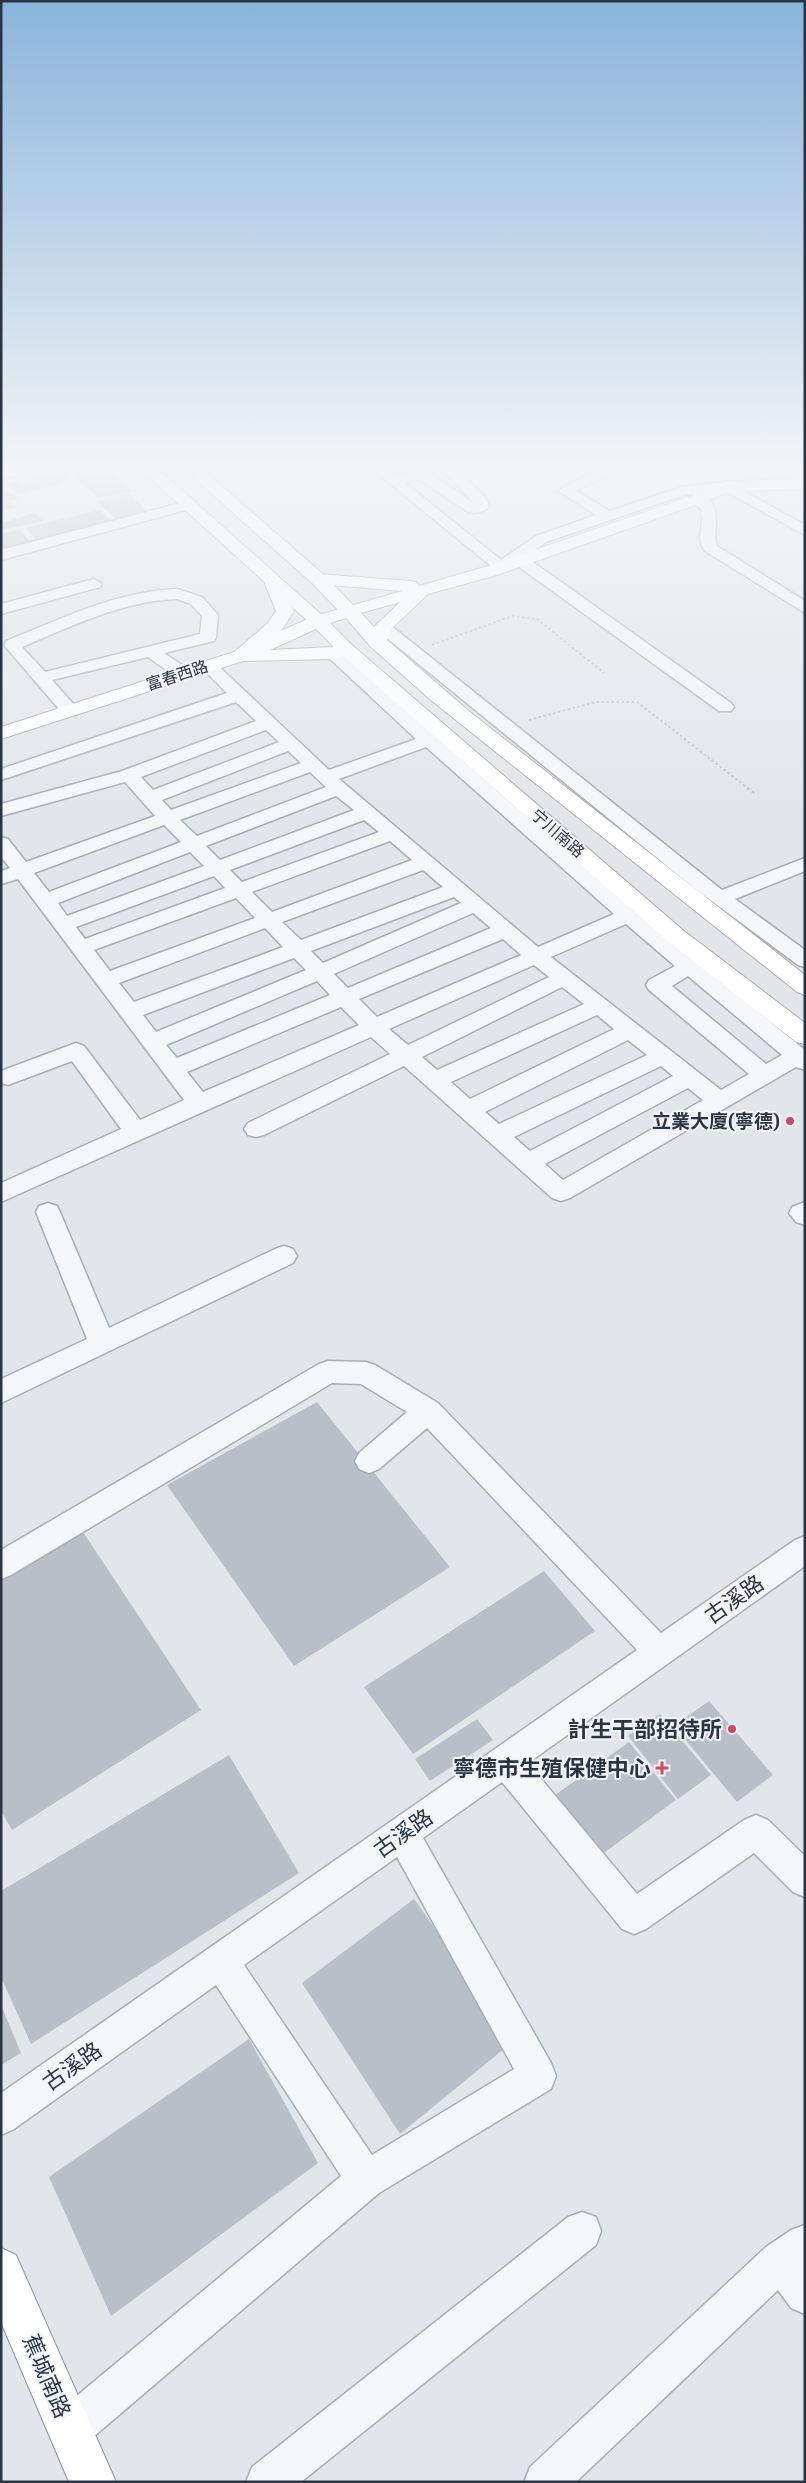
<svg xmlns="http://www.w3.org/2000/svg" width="806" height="2483" font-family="'Exo 2','Noto Sans SC',sans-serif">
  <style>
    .building { fill: #b9bfc8 }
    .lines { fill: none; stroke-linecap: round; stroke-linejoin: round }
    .minor-casing { stroke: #a7adb5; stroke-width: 3 }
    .secondary-casing { stroke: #a7adb5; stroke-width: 2 }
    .primary-casing { stroke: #a1aab6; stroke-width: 2 }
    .trunk-casing { stroke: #8994a1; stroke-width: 2 }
    .path-far1 { stroke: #c0c4ca; stroke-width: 2; stroke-dasharray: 2.5 2.5; stroke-linecap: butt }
    .path { stroke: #c0c4ca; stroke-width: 2.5; stroke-dasharray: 3 3; stroke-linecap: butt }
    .minor { fill: #f5f6f9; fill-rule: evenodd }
    .secondary { fill: #fff; fill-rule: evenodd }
    .primary { fill: #fff; fill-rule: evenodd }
    .trunk { fill: #fff; fill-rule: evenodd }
    .poi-dot { fill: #cf4861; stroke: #f2f4f8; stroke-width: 2 }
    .labels { text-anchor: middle; stroke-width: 4; stroke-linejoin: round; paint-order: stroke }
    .far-street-label { font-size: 16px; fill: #2a3443; stroke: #f2f4f8 }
    .poi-label { font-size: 19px; font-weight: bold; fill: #2a3443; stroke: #f2f4f8; text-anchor: end }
    .near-street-label { font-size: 22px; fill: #2a3443; stroke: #f2f4f8 }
    .near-poi-label { font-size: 22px; font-weight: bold; fill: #2a3443; stroke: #f2f4f8; text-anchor: end }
  </style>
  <rect width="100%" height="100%" fill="#e2e6ea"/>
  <!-- building -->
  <path class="building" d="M80,469H108L132,491L99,499L70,472Z
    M61,470L68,479L60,481L63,484L35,490L33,488L29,489L31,491L17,494L6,483L17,480L21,484L33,481L30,477L44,474L47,476Z
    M8,491L19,499L11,501L17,507L1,511V492Z
    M128,493L149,512L117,520L96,501Z
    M99,510L112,521L37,540L26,528Z
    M35,513L43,521L1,530V523Z
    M19,530L31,542L5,550L1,546V534Z
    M317,1402L450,1567L294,1666L167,1485Z
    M83,1532L201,1710L12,1830L1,1811V1579Z
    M544,1571L595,1631L413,1754L364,1687Z
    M709,1701L773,1775L737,1802L674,1726Z
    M660,1714L711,1775L678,1799L628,1736Z
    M477,1719L493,1740L430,1781L415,1759Z
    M629,1742L676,1800L601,1855L555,1795Z
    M229,1755L299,1873L31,2044L1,1977V1891Z
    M414,1899L515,2040L400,2134L302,1983Z
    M1,2005L21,2053L1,2065Z
    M249,2039L318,2163L111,2316L49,2177Z"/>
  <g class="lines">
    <defs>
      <path id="minor" d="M7,469H33L31,472L1,479V471Z
        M372,469H388L396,475L421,470L426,471L474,503L441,469H456L485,497L489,506C485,512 475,514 468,512L419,479L404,482L501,560L536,536L596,515L558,491L598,469H617L576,491L610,511L682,487L727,482L805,525V535L725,491L684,495L546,542L526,557L731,703L734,707L731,711H719L515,564L506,570H496Z
        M698,495C726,501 711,528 717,546L805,601V613L705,551C694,535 706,527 701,511C700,507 694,503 691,499Z
        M188,501L195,505L193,508L1,560V550Z
        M94,579L102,584L100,587L1,614V604Z
        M177,589L202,597L218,615L216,637L214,641L164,653L188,669L191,673L188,677H176L148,657L52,680L76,707L79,711L76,715H64L4,645L6,641C61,619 117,591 177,589ZM177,599L191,604L202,616L200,634L45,672L22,647C72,626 122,601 177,599Z
        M383,622L389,624L722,890L805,858V871L735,899L805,950V967L798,965L694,888L377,630L375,627L377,624Z
        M334,648L340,649C490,789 646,921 805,1050V1070L796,1067L570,1198L561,1201L552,1198L404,1066L264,1135L256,1137L248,1135L244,1129L248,1123L390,1054L371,1037L1,1202V1183L121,1129L72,1061L8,1085L1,1083V1071L76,1043L84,1046L140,1120L184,1100L18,879L1,884V871L10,868L1,857V837L8,839L26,862L155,816L125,782L1,816V804L122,771L256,721L236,702L1,780V769L227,693L199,665L201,661H213L329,770L416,739L328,657L326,653L328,649ZM266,730L279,742L153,790L141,777ZM426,747L614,914L538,947L339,779ZM288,751L301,763L171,810L162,800ZM310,772L326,787L197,836L180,820ZM336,796L354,810L220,860L206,846ZM364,820L379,832L242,882L230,870ZM164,825L181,842L49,892L34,873ZM390,841L412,860L272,912L252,892ZM190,852L204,866L67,916L58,903ZM423,870L443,887L301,940L282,922ZM214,876L225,888L85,939L76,927ZM454,897L461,903L323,963L311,951ZM236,898L255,918L110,971L94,950ZM473,913L491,928L348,988L334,974ZM626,924L675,966L649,980L646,985L649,990L749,1074L721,1090L551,957ZM265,928L283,947L134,1002L119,983ZM503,939L521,955L377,1017L359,999ZM294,958L306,970L156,1032L143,1015ZM534,965L549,977L408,1045L389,1029ZM688,976L782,1055L766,1064L672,986ZM317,981L330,995L177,1058L166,1045ZM562,987L584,1004L437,1070L422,1057ZM341,1007L359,1025L203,1092L187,1072ZM597,1015L614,1029L470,1099L451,1082ZM628,1040L647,1055L499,1124L485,1112ZM661,1066L673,1076L530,1151L514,1137ZM688,1088L703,1100L563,1180L545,1164Z
        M805,1202V1225L796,1222L789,1213L792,1207Z
        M48,1203L57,1206L60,1212L109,1328L275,1249L284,1246L293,1249L297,1256L293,1263L1,1403V1379L87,1339L36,1212L39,1206Z
        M328,1361L366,1362L375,1365L438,1403L661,1633L795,1540L805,1536V1566L528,1763L637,1894L744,1820L756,1815L768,1820L805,1856V1897L793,1892L754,1853L646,1929L634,1934L622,1929L502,1782L423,1838L551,2063L556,2076L551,2089L379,2193L85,2444L70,2450L55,2444L49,2429L55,2414L341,2176L216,1985L14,2129L1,2135V2093L637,1650L427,1428L379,1469L369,1473L359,1469L355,1461L359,1453L407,1412L361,1384L332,1383L11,1575L1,1579V1550L319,1364ZM397,1857L514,2069L372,2155L244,1965Z
        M582,2212L596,2217L601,2231L596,2245L301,2482H246L252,2467L568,2217Z
        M805,2225V2314L791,2308L778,2290L576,2482H524L530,2467L766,2247L791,2230Z"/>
      <path id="secondary" d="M805,479V489L730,491L704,502L497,575L428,594L391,629L387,640L470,712L805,975V995L797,992L432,701L371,647L346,618L330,623L352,645L684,931L805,1023V1044L796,1042L668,941L343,656L334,659L243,661L1,739V727L234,652L267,624L276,611L265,584L268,580H280L294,611L281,631L312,617L402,591L318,584L312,583L309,579L312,575L318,574L410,581L416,582L419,586L485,567L692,496L727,481ZM400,602L374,627L361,613ZM316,629L334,647L270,650Z"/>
      <path id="primary" d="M140,469H158L324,617L327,621L324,625H312Z
        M184,469H202L324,575L355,607L358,611L355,615H343L312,583Z"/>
      <path id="trunk" d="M1,2248L16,2255L116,2482H69L1,2322Z"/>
    </defs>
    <!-- minor casing -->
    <use href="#minor" class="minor-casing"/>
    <!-- secondary casing -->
    <use href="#secondary" class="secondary-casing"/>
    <!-- primary casing -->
    <use href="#primary" class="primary-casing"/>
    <!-- trunk casing -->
    <use href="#trunk" class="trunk-casing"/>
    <!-- path-far1 -->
    <path class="path-far1" d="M432,645L512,616L537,619L604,673
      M529,720L595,702H637L749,789"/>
    <!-- path -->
    <path class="path" d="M747,788L757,795"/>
    <!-- minor -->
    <use href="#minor" class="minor"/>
    <!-- secondary -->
    <use href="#secondary" class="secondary"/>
    <!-- primary -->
    <use href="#primary" class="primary"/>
    <!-- trunk -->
    <use href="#trunk" class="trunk"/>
  </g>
  <!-- sky -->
  <linearGradient id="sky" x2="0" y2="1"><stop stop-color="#8ab4dc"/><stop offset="0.57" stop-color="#f2f4f6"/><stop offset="1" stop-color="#f2f4f6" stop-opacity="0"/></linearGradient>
  <rect width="806" height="817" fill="url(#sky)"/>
  <!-- markers -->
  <g class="poi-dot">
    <circle cx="790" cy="1121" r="5"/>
    <circle cx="732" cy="1729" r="5"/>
    <path d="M659.5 1760.5h5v5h5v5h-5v5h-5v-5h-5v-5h5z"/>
  </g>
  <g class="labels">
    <!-- far-street labels -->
    <g class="far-street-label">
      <text transform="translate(177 675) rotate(-18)" y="6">富春西路</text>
      <text transform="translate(558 833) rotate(41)" y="6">宁川南路</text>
    </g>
    <!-- poi labels -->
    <g class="poi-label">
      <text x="780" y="1128">立業大廈(寧德)</text>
    </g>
    <!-- near-street labels -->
    <g class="near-street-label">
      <text transform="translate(734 1599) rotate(-35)" y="8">古溪路</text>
      <text transform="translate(403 1833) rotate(-35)" y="8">古溪路</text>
      <text transform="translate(72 2066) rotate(-35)" y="8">古溪路</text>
      <text transform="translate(47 2376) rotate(67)" y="8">蕉城南路</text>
    </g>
    <!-- near-poi labels -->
    <g class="near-poi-label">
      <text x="722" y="1737">計生干部招待所</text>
      <text x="651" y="1776">寧德市生殖保健中心</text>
    </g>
  </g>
  <!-- border -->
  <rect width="806" height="2483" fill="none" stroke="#2a3443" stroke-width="5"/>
</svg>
